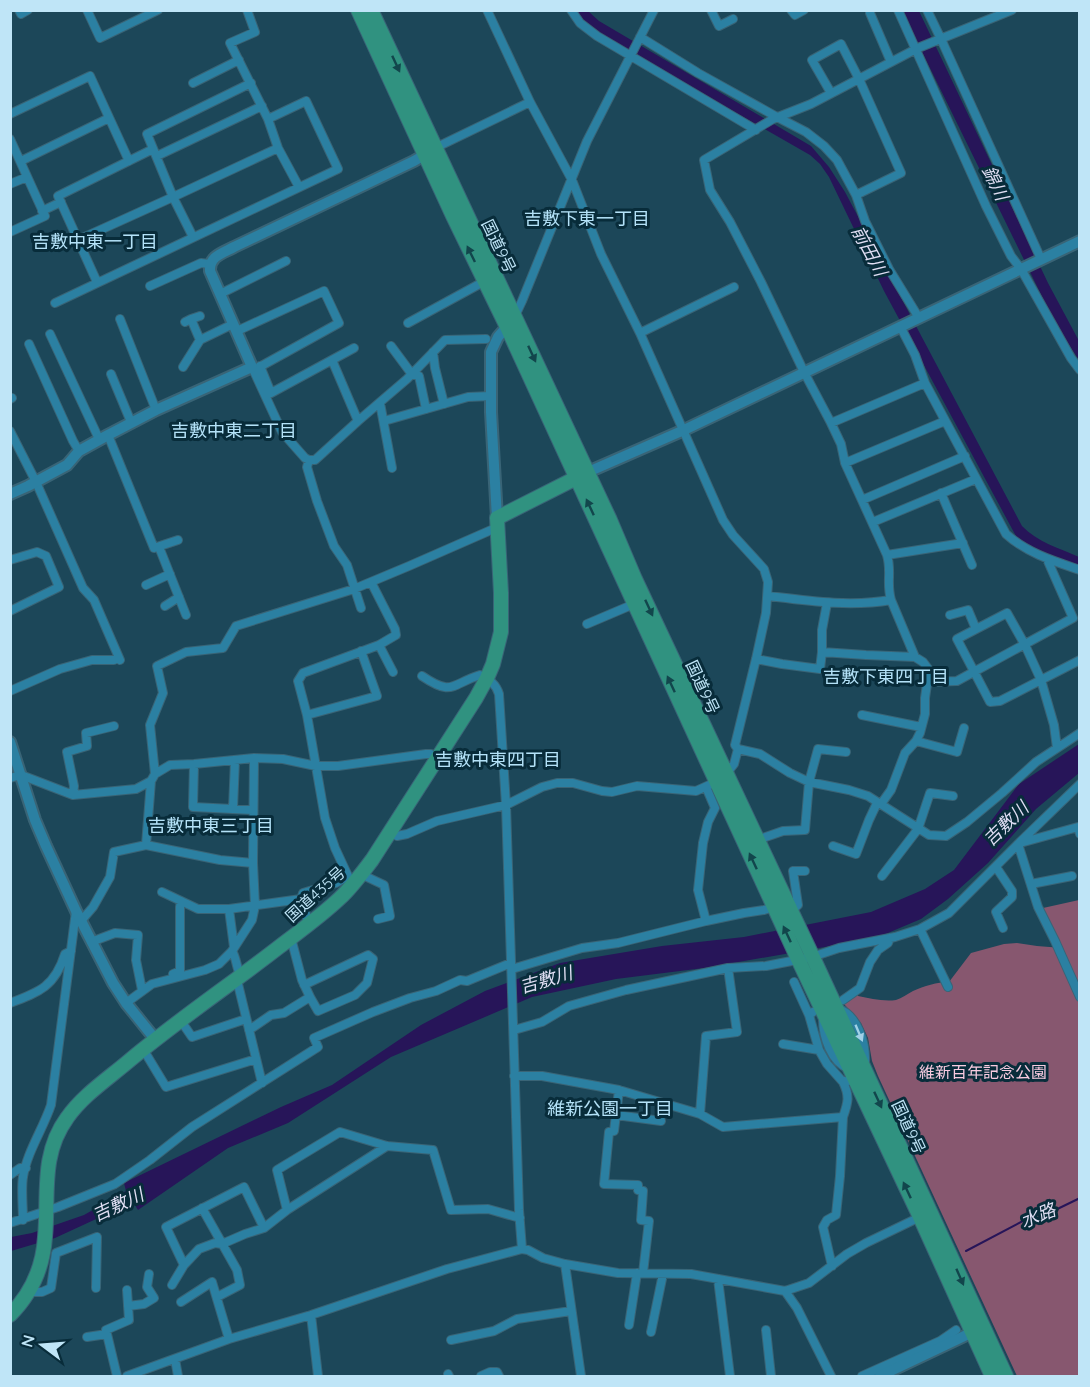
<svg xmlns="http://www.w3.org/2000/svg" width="1090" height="1387" font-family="Quicksand,'Noto Sans JP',sans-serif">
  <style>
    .green { fill: #87576f }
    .water { fill: #271559 }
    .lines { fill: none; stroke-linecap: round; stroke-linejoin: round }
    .stream { stroke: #271559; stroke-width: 2 }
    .minor-casing { stroke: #396476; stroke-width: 10 }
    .tertiary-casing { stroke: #396476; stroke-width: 14 }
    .trunk-casing { stroke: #396476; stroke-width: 16 }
    .minor { stroke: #2b80a2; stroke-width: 8 }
    .tertiary { stroke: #2b80a2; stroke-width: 10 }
    .trunk { stroke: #309280; stroke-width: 14 }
    .oneway { fill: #12464c }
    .oneway2 { fill: #a1d1e6 }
    .labels { text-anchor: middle; stroke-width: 6; stroke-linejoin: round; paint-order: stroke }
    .street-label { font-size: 16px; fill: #bfe5f7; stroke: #082c3a }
    .park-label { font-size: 16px; fill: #f8cbe0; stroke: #082c3a }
    .water-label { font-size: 18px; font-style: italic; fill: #dfdef3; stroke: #082c3a }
    .neighbourhood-label { font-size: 18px; fill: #b4e2f8; stroke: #082c3a }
  </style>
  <rect width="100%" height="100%" fill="#1c4759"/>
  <!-- green -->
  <path class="green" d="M1079,900V1376H1017L878,1076L872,1061L868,1038L861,1023L844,1004L856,993L858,996C870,998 883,1002 896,1000C902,998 907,994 913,991C924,986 937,982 949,982L971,953L1004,944L1017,943L1037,946L1062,948L1043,908Z"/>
  <!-- water -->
  <path class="water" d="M577,11H588L599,21L811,146L829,167L845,192L1022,526C1037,542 1059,548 1079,557V566L1038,551L1017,538L884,291L829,177L820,164L810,155L605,38L586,23Z
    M902,11H919L1048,283L1079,341V360L1057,327Z
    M1079,744V773L1036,809L988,863L948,899L921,919L876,938L704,968L616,979L532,997L391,1057L288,1123L228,1148L138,1210L133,1202L55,1238L11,1251V1237L32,1233L84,1215L126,1191L124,1183L281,1107L332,1085L421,1025L485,991L560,963L662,946L744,937L871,912L925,889L954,870L1019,784Z"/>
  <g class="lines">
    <!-- stream -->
    <path class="stream" d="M966,1251L1038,1213L1045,1215L1080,1198"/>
    <defs>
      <path id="minor" d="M19,10L21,14L28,10
        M87,10L100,38L158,10
        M247,10L255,32L230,43L268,119L278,148L299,187
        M571,10L580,23L597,36L756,130
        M711,10L719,26L733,19
        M791,10L795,15L804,10
        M898,10L986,206L1011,256L1021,269L1071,358L1080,370
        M927,10L941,39L1041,259
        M870,13L891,62
        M640,37L698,73L777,117L806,132L824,146L837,160L856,195L865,221L889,269L919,318
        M193,83L239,60
        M831,93L812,60L841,44L859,79L901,173L856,195
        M10,114L90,76L129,161
        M10,139L45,216L10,232
        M435,148L530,102
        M157,156L262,106
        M21,161L109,118
        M10,184L27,177
        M42,211L61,202
        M193,237L173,197L147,134L251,83
        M78,240L173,197L278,148
        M97,282L58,196L153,149
        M150,286L201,263L209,264
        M220,294L286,261
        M55,303L338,169L306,101L268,119
        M515,316L522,301L587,141L654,10
        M120,319L156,410
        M191,319L200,316
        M185,322L191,319L200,340
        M408,323L485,281
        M900,326L915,355L925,383L1006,534C1027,553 1053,561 1080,570
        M237,331L324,291L339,323L254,370
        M640,333L734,287
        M50,334L99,439
        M29,344L73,441L79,451
        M391,346L411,373L419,376L426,409
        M433,352L435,368L444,404
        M332,360L358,421L407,379L445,340L486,339
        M260,366L271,393L354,348
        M183,367L200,340L233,324
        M252,367L282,432L305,458L309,460L307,467L317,501L334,546L347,565L361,608
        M111,374L131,422
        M10,399L12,398
        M380,403L392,468
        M384,421L468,397L491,396
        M831,423L925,383
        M10,431L36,482L83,588L94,600L120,660
        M108,435L154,548L178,540
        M309,460H315L358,421
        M845,463L945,421
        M941,493L972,565
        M862,500L965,456
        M873,522L976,479
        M159,547L186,615
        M887,555L963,543
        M10,560L37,552L46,556L59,587L10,611
        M146,585L170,574
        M768,596C809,601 850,607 891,600
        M165,606L179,597
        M1007,613L1025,645L1041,680L1000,701L990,702L957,639Z
        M950,615L968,610L976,629
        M587,624L634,604
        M379,645L393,672
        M822,652L866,655L915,657
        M756,659L782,664L820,669L822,652V630L827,603
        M422,676C453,697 451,684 480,675C490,680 496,684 499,694L506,805L519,1210L522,1249
        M928,682L957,681L1073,618L1047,559
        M10,691L60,669L92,660H114
        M307,715L377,696L361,651
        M862,715L921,727
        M916,741L957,752L964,728
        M1057,748L1054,725L1041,680L1080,660
        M738,749L760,754L790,773L809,782L849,790L868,796L929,835L946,836L967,822L1002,793L1036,762L1080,733
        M194,764L193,807L253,810
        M155,774L150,725L163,693L157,666L186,652L223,648L236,626L354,589L409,566L498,527
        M10,778L21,775L73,795L136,789L151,781
        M73,795L74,786L67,752L87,746L86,733L114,726
        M881,804L891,790L905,753L916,741L920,733L925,714V698L929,670L923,662L915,657L891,600C886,582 892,572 887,555L845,463L841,444L831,423L804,372L761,282L730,222L710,190L704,160L773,119L811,104L918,48L1012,10
        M233,809L235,760
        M390,832L397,836L407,834L437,821L506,805L542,787L557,783H573L602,791L612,792L637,786L696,791L716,782L726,774L734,764L738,749L735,745L756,659L766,613L768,582L764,569L733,535L723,520L640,333L601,254L572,180L530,102L487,10
        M757,840L783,831L805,830L809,782L818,749L846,752
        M1020,843L1078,827L1080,834
        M1018,844L1038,907L1055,941L1080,997
        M146,845L151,781L155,774L170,765L194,764L254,758L283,759L316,766H338L426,754H431L437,758
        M833,846L856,854L869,820L877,803
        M996,867L1012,891V897L996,912L1003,928
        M362,872L367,877L384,885L390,916L378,919
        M882,876L918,829L930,793L953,796
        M1031,884L1072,876
        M162,892L198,909H229L301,899L309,924
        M301,899L303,893L336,883L348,876L335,848L325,818L307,715L298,681L303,673L379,645L396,635L395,629L371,582
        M229,909L234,947
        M791,911L798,905L793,871H805
        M81,921L93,907L110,877L114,852L146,845L220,860L253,863
        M706,921L744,913L764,910L777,906
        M920,929L948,987
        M91,942L115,933L138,935L136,960L142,990
        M232,951C237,959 236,968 241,976
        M512,969L582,948L618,943L706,921L698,890L703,843L708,822L715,808L706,787
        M173,974L180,971V907L181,901
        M237,980L262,1083
        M794,982L809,1015
        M304,985L368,955L373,959L367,983L355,995L318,1011L310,997
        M843,1000L860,988L870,962L878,950L888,943L890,938
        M10,1003C40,992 55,986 65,954L71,951
        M126,1003L152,984L205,970L219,964L232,951L252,920L255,906L253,863L254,758
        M837,1008C858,1015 866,1043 865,1063
        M813,1012L809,1015L819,1050L827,1064L843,1082
        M823,1019C823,1037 831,1062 849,1069
        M181,1021L192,1037L246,1019
        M249,1030L271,1015L284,1013L310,997L302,980L291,938
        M514,1030L542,1022L569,1006L626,990L728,968L766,966L812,957L839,948L895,937L920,929L949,913L1018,844L1080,784
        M783,1044L819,1050
        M143,1049L166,1087L256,1059
        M514,1076H542L619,1090L700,1114L723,1127L843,1117C848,1103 850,1096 843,1082L856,1079
        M619,1090L614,1131L609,1132L604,1184L638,1185V1190L643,1191L641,1220L649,1221L643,1273
        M700,1114L706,1036L737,1032L728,968
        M616,1115L661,1121
        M387,1146L287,1210L277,1170L340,1132L387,1146L433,1150L451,1210L488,1209L520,1218
        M10,1175L20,1168H26
        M202,1208L237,1270L240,1285L217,1297
        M23,1220C23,1207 21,1189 23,1177C27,1152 43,1129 51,1105L76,911
        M10,1223L58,1207L115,1184L150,1160L192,1127L318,1047L314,1038L373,1012L410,998L436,991L460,980L467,981L511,963
        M565,1264L581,1376
        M184,1265L166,1227L244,1187L264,1228L287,1210
        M832,1266L823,1227L827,1220L836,1215L840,1176L843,1117
        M718,1279L730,1376
        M172,1285L184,1265L199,1249L215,1243L222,1244L245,1234L264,1228
        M785,1291L797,1308L831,1376
        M28,1292H42L51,1288L56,1253L97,1237L96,1288
        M181,1302L212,1282L229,1339
        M128,1306L144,1304L154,1298L147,1287L149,1274
        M311,1315L318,1376
        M629,1325L637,1273
        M766,1330L771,1376
        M651,1332L663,1274
        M87,1337L107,1334
        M451,1340L494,1331L517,1319L571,1311
        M175,1359L178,1376
        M448,1374L449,1376
        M117,1376L106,1330L129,1320L127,1290
        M127,1376L229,1339L311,1315L447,1269L522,1249L528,1250L543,1258L565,1264L618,1273L691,1274L785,1291L809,1283L847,1254L866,1243L922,1216
        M481,1376L490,1372H497L499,1376
        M862,1376L940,1341L956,1330"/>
      <path id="tertiary" d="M588,472L684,430L1080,241
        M10,494L28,486L67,465L79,451L108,435L156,410L252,367L210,271C209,256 223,253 234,247L414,161L431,151
        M497,518L491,412V352L498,337L510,323
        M10,742L35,820L46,846L76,911L113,983L126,1003L155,1039
        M880,1376L977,1330"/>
      <path id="trunk" d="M358,10L453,216L507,327L798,959L920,1217L992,1376
        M371,10L610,520L635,579L810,951L1006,1376
        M10,1315C31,1294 43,1267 45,1237C49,1196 40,1155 67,1118C83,1095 109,1078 130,1060C178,1020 230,985 279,947C300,931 321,916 340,898C352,887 362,873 372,860L476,698L487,678L493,664L501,632V593L497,518L584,474"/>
    </defs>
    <!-- minor casing -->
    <use href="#minor" class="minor-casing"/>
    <!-- tertiary casing -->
    <use href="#tertiary" class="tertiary-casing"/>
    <!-- trunk casing -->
    <use href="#trunk" class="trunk-casing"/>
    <!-- minor -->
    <use href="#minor" class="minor"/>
    <!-- tertiary -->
    <use href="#tertiary" class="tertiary"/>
    <!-- trunk -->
    <use href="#trunk" class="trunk"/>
  </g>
  <!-- one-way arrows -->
  <defs><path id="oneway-solid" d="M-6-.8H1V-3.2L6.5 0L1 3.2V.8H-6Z" transform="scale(1.5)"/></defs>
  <g class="oneway">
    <use href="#oneway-solid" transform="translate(396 64) rotate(65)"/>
    <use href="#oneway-solid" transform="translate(471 254) rotate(-116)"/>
    <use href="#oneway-solid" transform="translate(532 354) rotate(65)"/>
    <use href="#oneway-solid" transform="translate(590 507) rotate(-115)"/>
    <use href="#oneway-solid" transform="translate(649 608) rotate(65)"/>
    <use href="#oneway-solid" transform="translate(671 684) rotate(-115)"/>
    <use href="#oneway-solid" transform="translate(753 861) rotate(-115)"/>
    <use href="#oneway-solid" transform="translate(787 934) rotate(-115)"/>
    <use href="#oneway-solid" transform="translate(878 1100) rotate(65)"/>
    <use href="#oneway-solid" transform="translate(907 1190) rotate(-115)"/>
    <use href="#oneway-solid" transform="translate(960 1277) rotate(66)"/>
  </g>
  <use class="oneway2" href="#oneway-solid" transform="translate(859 1033) rotate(67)"/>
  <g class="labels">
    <!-- street labels -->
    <g class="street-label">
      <text transform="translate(499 246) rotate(64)" y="6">国道9号</text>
      <text transform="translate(703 687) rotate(65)" y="6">国道9号</text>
      <text transform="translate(315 894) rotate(-42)" y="6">国道435号</text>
      <text transform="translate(909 1127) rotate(65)" y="6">国道9号</text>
    </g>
    <!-- park labels -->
    <g class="park-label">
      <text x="983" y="1078">維新百年記念公園</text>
    </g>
    <!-- water labels -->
    <g class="water-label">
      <text transform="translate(995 183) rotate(64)" y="6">錦川</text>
      <text transform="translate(869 251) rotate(62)" y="6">前田川</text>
      <text transform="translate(1006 824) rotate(-44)" y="6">吉敷川</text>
      <text transform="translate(546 980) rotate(-16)" y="6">吉敷川</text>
      <text transform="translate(118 1205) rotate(-25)" y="6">吉敷川</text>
      <text transform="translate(1038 1216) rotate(-22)" y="6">水路</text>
    </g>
    <!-- neighbourhood labels -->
    <g class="neighbourhood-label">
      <text x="587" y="225">吉敷下東一丁目</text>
      <text x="95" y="248">吉敷中東一丁目</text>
      <text x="234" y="437">吉敷中東二丁目</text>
      <text x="886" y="683">吉敷下東四丁目</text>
      <text x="498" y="766">吉敷中東四丁目</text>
      <text x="211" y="832">吉敷中東三丁目</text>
      <text x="610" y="1115">維新公園一丁目</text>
    </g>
  </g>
  <!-- border -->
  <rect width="1090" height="1387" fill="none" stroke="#bfe5f7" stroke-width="24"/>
  <!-- north arrow -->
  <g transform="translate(42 1345) rotate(286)" stroke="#082c3a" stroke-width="4.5" paint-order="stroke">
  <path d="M0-4.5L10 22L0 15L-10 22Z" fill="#bfe5f7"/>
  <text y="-9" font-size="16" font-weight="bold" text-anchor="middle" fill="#bfe5f7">N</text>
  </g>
</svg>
